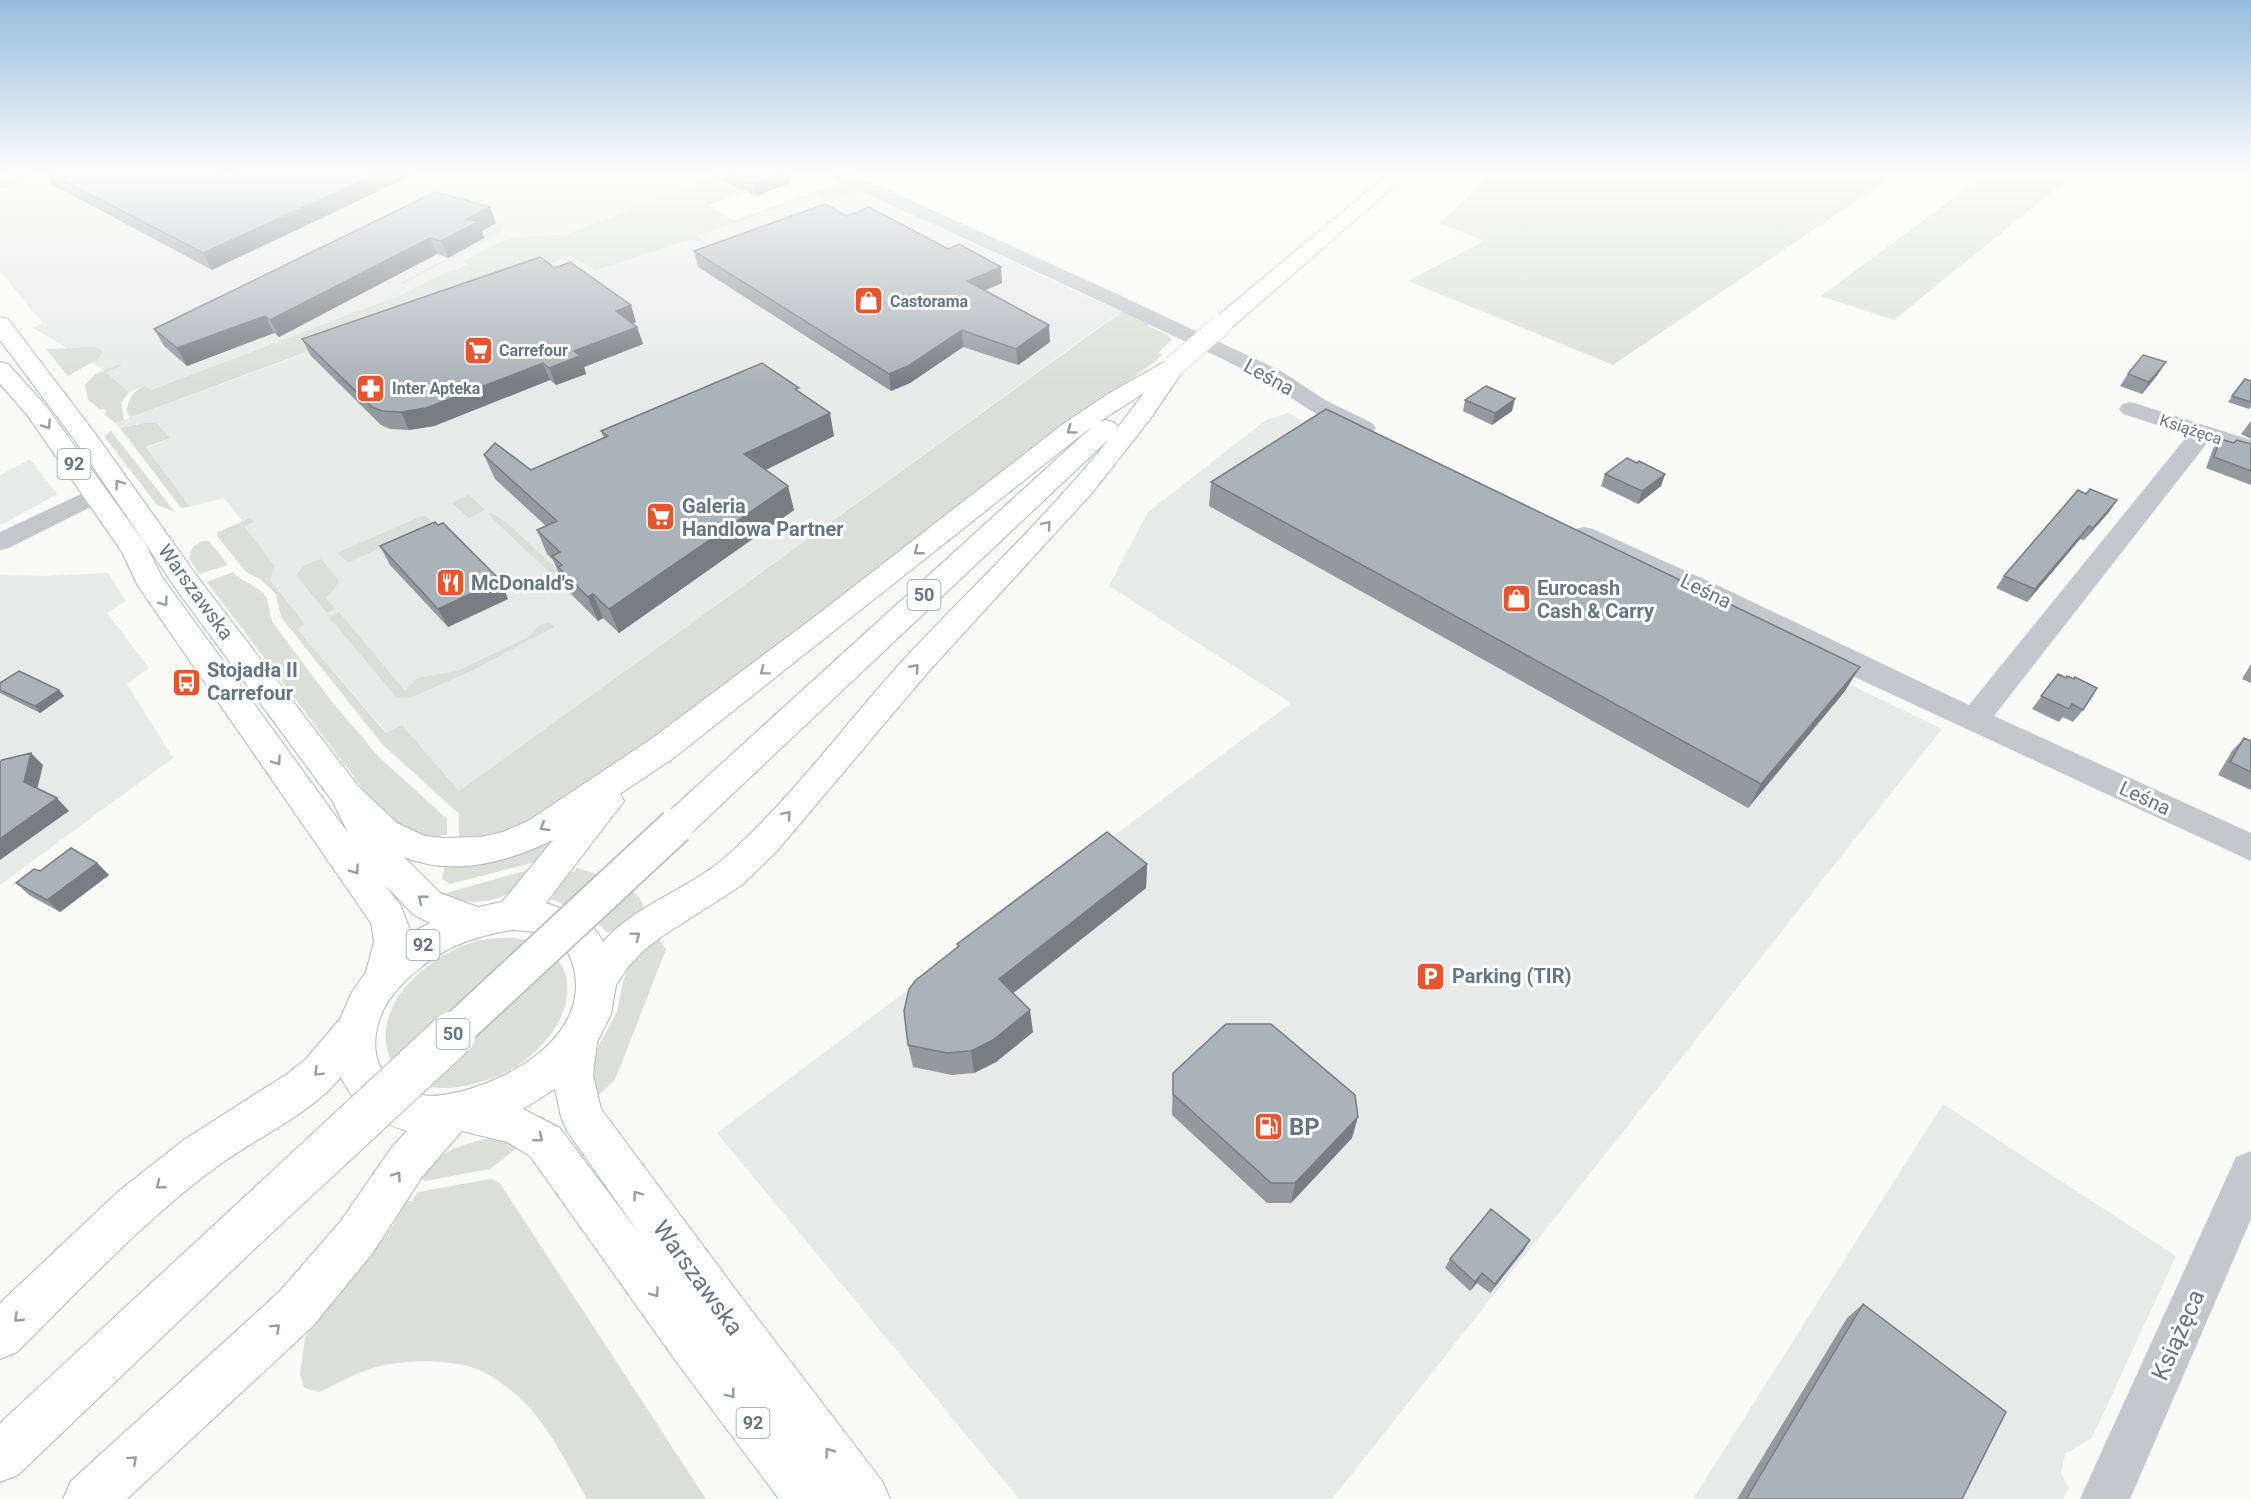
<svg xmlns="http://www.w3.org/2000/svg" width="2251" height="1499" font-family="Roboto,sans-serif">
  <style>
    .built { fill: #e8e9e9 }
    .green { fill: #dadfd7 }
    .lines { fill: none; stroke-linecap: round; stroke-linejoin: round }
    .primary-casing { stroke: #b5babe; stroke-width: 2 }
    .minor { fill: #c3c8cc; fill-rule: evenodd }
    .tertiary { fill: #c3c8cc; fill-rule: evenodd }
    .primary { fill: #fff; fill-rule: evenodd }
    .primary-bridge-far2-casing { stroke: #b5babe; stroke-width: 22; stroke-linecap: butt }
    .primary-bridge-far1-casing { stroke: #b5babe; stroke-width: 38; stroke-linecap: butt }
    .primary-bridge-casing { stroke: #b5babe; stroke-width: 47; stroke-linecap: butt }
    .primary-bridge-far2 { stroke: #fff; stroke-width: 21 }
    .primary-bridge-far1 { stroke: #fff; stroke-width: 35 }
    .primary-bridge { stroke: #fff; stroke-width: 45 }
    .wall { fill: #929a9f }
    .shaded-wall { fill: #777d82 }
    .building { fill: #aab3b9; stroke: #777d82; stroke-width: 1.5 }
    .oneway { stroke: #939fa8 }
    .labels { text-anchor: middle; stroke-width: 6; stroke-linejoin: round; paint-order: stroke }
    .far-poi-label { font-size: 16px; font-weight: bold; fill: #657683; stroke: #fff; text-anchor: start }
    .far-street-label { font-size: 16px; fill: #657683; stroke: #fff }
    .shield { fill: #fff; stroke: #939fa8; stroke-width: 1.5 }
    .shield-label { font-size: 18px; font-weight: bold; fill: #657683 }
    .street-label { font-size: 20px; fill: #657683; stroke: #fff }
    .poi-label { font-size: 20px; font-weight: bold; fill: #657683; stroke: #fff; text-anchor: start }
    .near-poi-label { font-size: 24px; font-weight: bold; fill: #657683; stroke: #fff; text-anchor: start }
    .near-street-label { font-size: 24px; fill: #657683; stroke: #fff }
  </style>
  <rect width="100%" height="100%" fill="#fafaf8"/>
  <!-- built -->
  <path class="built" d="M35,174H724L570,233L550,237L527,236L508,239L464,261L467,263L452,272L447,271L405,293L151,390L145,386L129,392L104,370L33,328L42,323L0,271V193Z
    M843,182L1120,312L459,791L402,725L387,733L298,630L280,595L270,580L275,566L243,526L253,522L250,519L242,521L224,498L190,507L147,448L170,438L157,423L138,424L120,428L115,423L570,256L596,270Z
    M1288,413L1942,729L1332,1499H1019L717,1133L1291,703L1109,586L1148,512L1266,420Z
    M30,459L57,494L0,526V475Z
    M108,573L126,601L107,613L149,668L127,684L173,758L0,885V769L8,764L0,759V575L47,576Z
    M1943,1104L2176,1256L2092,1438L2065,1454L2061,1473L2069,1488L2063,1499H1693Z"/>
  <!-- green -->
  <path class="green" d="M724,174H793L709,205L734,221L843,182L861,191L830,201L816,194L697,236L711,245L706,246L699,240L684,241L596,270L570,256L311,356L307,352L131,417L127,412C127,399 133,391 145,386L151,390L405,293L447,271L452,272L467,264L463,262C481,252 499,240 519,237C536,234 552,237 570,233Z
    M1492,174H1896L1613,365L1408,281L1484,241L1440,223Z
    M1986,174H2074L1894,320L1821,296Z
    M502,222L503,229L497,234L403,284H399L484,238L476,236Z
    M1124,310L1150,323L1148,326L1168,335L1172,340L1158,353L1162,355L1158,359L657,736L521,829L476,840V836L459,837V814L382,744L281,617L276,594L260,579L246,572L217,536L218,532L250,518L254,522L244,526L275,566L270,580L304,623L298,630L386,733L402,725L459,791Z
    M97,347L103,351L98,359L68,376L46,349Z
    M120,364L121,366L106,372L129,392L121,403L124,420L115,423L104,414L107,413L104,409L100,410L88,400L85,385L95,374Z
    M145,423H157L170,438L146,447L190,507L181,508L120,428Z
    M111,431L175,512L157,505L104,436Z
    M469,495L485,510L469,518L452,503Z
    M491,513L506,522L562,574L555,578L488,514Z
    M424,515L431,520L429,525L352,561L348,562L337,553Z
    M202,541H209L228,565L199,574L189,558L193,547Z
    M321,559L339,580L335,588L326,598L336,609L327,613L296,575L305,565Z
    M233,572C242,583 261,586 267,599C270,607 269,615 273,623L332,702L379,757L447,819V835H442L438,842L391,826L207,582Z
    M339,612L405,691L417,678L457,671L527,638L541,624L550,623L554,627L471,671L410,698H397L329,617Z
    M556,835L549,854L540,853L535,862L450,884L442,879L445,864Z
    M535,868C528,875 520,886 512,891C491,905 462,904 439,895Z
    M577,868L610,878L624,884L639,897L644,907L641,909L644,916L608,933L590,915L551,899L568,872H574Z
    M657,937L666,949L621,1065L614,1081L596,1097L590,1095L594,1054L617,1012L623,981L629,966Z
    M514,938C582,948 580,1009 537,1050C518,1068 494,1080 468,1085C456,1088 439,1090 427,1085C415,1080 403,1070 392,1063C365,1006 431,952 481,940C492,938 503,938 514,938Z
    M490,1138L508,1141L517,1148L490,1169L425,1181L418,1178C441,1152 456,1145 490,1138Z
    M490,1179L499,1182L706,1499H587C566,1463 546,1419 514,1393C505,1385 491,1375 479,1370C449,1358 401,1359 370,1369C352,1375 336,1384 320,1392L304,1388L300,1374L305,1338L319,1317L365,1263L396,1221L390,1217L402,1200L412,1201L418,1192Z"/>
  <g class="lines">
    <defs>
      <path id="primary" d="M1388,174H1408L1230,329L1222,331L1214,329L1211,324L1214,319Z
        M0,317L8,319L94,432L199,579L358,786L397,823L425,836L443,838L480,837L503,832L528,821L651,739L813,618L1063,424L1111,392L1166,361L1174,359L1182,361L1186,366L1151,418L1092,493L929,671L777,851L742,885L661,937L643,951L628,967L616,985L611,1014L597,1042L593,1075L601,1109L748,1306L882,1481L890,1499H779L678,1364L530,1156L507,1142L462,1131L422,1177L372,1254L313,1326L127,1499H63L71,1481L279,1292L340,1222L392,1147L407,1131C373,1120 357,1110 341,1077C310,1115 255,1138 215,1168C143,1221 81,1289 17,1352L0,1359V1303L120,1190L185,1139L287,1074L306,1059L340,1019L352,992L366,972L374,942L371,923L138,586L122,552L28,416L0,384V362L8,364L46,406L146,545L162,577L348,833L333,802L179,593L76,442L0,340ZM1144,393L1118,427L1115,423L1106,420L1099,422ZM1094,425L664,816L659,826L664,836L676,839L688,836L1109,439C1047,517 973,585 905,658C846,723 794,795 729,854C691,889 637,903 603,942C592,919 569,911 546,903L624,801L620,794L675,757ZM553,840L502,902L478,907L440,893L404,857C453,877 508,862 553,840ZM385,885L414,915L430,923L411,933L401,906ZM512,930C541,932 564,933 573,965C593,1036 507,1083 449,1094C400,1104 363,1071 379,1021C385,1000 404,981 420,968C448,945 478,936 512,930ZM555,1089L561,1117L567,1131L641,1236L560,1128L523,1109Z
        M229,1219L245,1226L252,1242L245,1258L18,1475L0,1482V1423L213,1226Z"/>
    </defs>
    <!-- primary casing -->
    <use href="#primary" class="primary-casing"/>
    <!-- minor -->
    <path class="minor" d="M829,174H853L1115,293L1281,371L1325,400L1372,423L1376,428L1372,433C1345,440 1289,394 1264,381C1228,360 1188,343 1150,325C1044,274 938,227 832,178Z
      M2131,402L2251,440V455L2208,442L1994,716L2251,833V861L1861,680L1699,598L1575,541L1571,535L1575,529L1584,527L1593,529L1719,586L1969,705L2188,435L2123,414L2119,409L2123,404Z
      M96,487L105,490L109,495L105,500L9,548L0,550V532Z
      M2251,1151V1219L2130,1499H2080L2236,1157Z"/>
    <!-- tertiary -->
    <path class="tertiary" d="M7,174H31L29,178L0,190V177Z"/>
    <!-- primary -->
    <use href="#primary" class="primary"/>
    <defs>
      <path id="primary-bridge-far2" d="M1174,366L1222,324"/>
      <path id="primary-bridge-far1" d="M451,1035L676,826"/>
      <path id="primary-bridge" d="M229,1242L453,1034"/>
    </defs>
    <!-- primary-bridge-far2 casing -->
    <use href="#primary-bridge-far2" class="primary-bridge-far2-casing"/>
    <!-- primary-bridge-far1 casing -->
    <use href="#primary-bridge-far1" class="primary-bridge-far1-casing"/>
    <!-- primary-bridge casing -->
    <use href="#primary-bridge" class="primary-bridge-casing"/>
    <!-- primary-bridge-far2 -->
    <use href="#primary-bridge-far2" class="primary-bridge-far2"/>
    <!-- primary-bridge-far1 -->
    <use href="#primary-bridge-far1" class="primary-bridge-far1"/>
    <!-- primary-bridge -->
    <use href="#primary-bridge" class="primary-bridge"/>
  </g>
  <!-- wall -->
  <path class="wall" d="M44,174H218L212,270L51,184Z
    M707,174H788L790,183L757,196Z
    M490,207L496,223L482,231L484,238L448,258L437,254L279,337L274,333L187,366L164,346L154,329Z
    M847,216L1002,283L984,291L1050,342L1018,365L963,347L910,383L891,391L698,267L694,251Z
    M555,268L636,322L633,324L637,327L643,344L584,367L586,374L556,385L550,380L434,426L409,430L390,429L381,425L311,356L302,339Z
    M2166,362L2158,374L2142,394L2120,386L2128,374Z
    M2245,379L2251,381V407L2249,409L2228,402Z
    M800,393L834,436L766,470L794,510L619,633L603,618L598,621L568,591L564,582L562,580L553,560L547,554L537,530L546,526L495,479L484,455L531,470L604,438L601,431Z
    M1465,400L1512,411L1492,425L1463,411Z
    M2251,421V439L2241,434Z
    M2220,439L2234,443L2251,444V485L2206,468L2213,449Z
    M1637,463L1665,474L1661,486L1638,504L1601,486L1605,474Z
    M1211,482L1845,691L1748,808L1209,506Z
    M2086,494L2117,500L2109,512L2084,540L2080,539L2027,602L1996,588L2004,576Z
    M380,546L500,580L508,599L448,627L390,565Z
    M2251,664V683L2242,679Z
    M2058,674L2083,710L2073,722L2063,717L2059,722L2032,709Z
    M0,683L59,690L64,696L40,713L0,693Z
    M2244,738L2251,741V790L2218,775L2232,751Z
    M97,863L109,875L60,912L29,895L16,883Z
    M1147,864L1146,888L1013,993L1033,1032L996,1062L974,1073L952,1075L913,1067L908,1045L957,947V944Z
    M1173,1073L1352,1138L1291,1203H1267L1172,1115Z
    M1524,1250L1490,1293L1477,1283L1470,1291L1445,1268L1450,1259Z
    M1863,1304L1962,1499H1737L1847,1318Z"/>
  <!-- shaded-wall -->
  <path class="shaded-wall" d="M376,174H415L212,270L203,253Z
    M784,174H788L790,183L757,196L754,185Z
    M490,207L496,223L482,231L484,238L448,258L441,241L467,219Z
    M430,238L437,254L279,337L270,320Z
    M1001,267L1002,283L969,297L967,281Z
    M631,305L636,322L621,328L616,311Z
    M265,316L274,333L187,366L177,348Z
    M1049,325L1050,342L1018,365L1016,349Z
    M637,327L643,344L584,367L586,374L556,385L549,368L574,351Z
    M962,330L963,347L910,383L891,391L889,374Z
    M2166,362L2158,374L2142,394L2149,382Z
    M543,363L550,380L434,426L409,430L401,412Z
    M1515,399L1512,411L1492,425L1495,413Z
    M830,413L834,436L750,477L744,454Z
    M1665,474L1661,486L1638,504L1642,491Z
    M788,486L794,510L619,633L609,609Z
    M2117,500L2109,512L2084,540L2093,528Z
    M2089,526L2080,539L2027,602L2035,589Z
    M500,580L508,599L448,627L438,609Z
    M593,594L603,618L598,621L588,597Z
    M1860,667L1845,691L1748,808L1761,784Z
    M59,690L64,696L40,713L35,706Z
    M31,753L43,765L36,794L24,782Z
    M57,798L69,811L0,860V839Z
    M97,863L109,875L60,912L47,900Z
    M1147,864L1146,888L1002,1002L999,979Z
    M1030,1010L1033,1032L996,1062L974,1073L971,1051Z
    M1358,1117L1352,1138L1291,1203L1295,1183Z
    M1530,1240L1524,1250L1490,1293L1495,1284Z
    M1482,1273L1477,1283L1470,1291L1475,1282Z"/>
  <!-- building -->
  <path class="building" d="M51,174H218L227,178L239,174H376L203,253Z
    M728,174H784L754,185Z
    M435,192L490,207L467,219L478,222L441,241L430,238L270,320L265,316L177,348L154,329Z
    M825,204L847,216L869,207L948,249L959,244L1001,267L967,281L1049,325L1016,349L962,330L908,366L889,374L694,251Z
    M540,257L555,268L570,262L631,305L616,311L637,327L574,351L580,356L549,368L543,363L426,408L401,412L382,411L372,407L302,339Z
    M2143,355L2166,362L2149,382L2128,374Z
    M762,363L799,388L795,389L830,413L744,454L788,486L609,609L593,594L588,597L558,567L562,565L552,556L560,552L537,530L557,521L484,455L495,443L531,470L608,436L601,431Z
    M2245,379L2251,381V402L2232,396Z
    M1486,386L1515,399L1495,413L1465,400Z
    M1326,409L1860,667L1761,784L1211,482Z
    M2220,439L2234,443L2237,440L2251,444V471L2214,457Z
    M1627,458L1637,463L1639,461L1665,474L1642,491L1605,474Z
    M2090,489L2117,500L2093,528L2089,526L2035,589L2004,576L2078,490L2086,494Z
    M435,522L438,525L443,523L500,580L438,609L380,546Z
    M19,671L59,690L35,706L0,690V683Z
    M2058,674L2066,678L2067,676L2074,679L2075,677L2097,688L2083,710L2072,704L2069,709L2041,696Z
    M2244,738L2251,741V772L2230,762Z
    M31,753L24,782L57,798L0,839V762L2,760Z
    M1107,832L1147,864L999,979L1030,1010L993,1040L971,1051L947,1053L908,1045L904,1011L909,989L916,980L959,946L957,944Z
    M71,848L97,863L47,900L16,883L34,869L40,871Z
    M1226,1024H1271L1355,1095L1358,1117L1295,1183H1271L1173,1094V1073Z
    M1491,1209L1530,1240L1495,1284L1482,1273L1475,1282L1450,1259Z
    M1863,1304L2006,1412L1962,1499H1746Z"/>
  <!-- one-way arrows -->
  <defs><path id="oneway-chevron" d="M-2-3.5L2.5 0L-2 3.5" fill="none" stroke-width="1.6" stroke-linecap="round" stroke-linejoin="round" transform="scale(1.5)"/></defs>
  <g class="oneway">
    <use href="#oneway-chevron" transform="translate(47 425) rotate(56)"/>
    <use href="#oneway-chevron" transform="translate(1071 430) rotate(144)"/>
    <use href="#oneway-chevron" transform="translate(119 484) rotate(-126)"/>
    <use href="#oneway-chevron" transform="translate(1047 525) rotate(-49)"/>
    <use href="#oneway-chevron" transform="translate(918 551) rotate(142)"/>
    <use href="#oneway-chevron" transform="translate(164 602) rotate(54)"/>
    <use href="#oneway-chevron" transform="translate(915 668) rotate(-48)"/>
    <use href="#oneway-chevron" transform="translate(764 671) rotate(143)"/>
    <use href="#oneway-chevron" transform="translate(277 761) rotate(55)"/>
    <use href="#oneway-chevron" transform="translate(787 815) rotate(-49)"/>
    <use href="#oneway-chevron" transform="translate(544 827) rotate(149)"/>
    <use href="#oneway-chevron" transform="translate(355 870) rotate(55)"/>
    <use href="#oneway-chevron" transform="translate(422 899) rotate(-141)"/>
    <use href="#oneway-chevron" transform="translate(636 936) rotate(-37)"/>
    <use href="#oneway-chevron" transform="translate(318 1072) rotate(135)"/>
    <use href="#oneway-chevron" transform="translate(539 1138) rotate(39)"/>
    <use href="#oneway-chevron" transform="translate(397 1176) rotate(-55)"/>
    <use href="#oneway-chevron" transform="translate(160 1185) rotate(141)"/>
    <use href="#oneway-chevron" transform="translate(637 1195) rotate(-126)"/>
    <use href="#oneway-chevron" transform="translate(655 1293) rotate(54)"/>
    <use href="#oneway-chevron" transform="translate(18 1318) rotate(136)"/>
    <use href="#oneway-chevron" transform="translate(276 1328) rotate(-43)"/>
    <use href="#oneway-chevron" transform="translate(731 1394) rotate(52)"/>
    <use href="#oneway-chevron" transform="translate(829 1452) rotate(-127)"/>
    <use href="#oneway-chevron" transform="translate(133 1460) rotate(-42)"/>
  </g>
  <!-- sky -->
  <linearGradient id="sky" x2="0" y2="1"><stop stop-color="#96bcdc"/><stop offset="0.45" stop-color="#fdfdfc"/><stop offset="1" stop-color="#fdfdfc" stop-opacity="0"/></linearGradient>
  <rect width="2251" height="384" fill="url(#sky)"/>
  <!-- icons -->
  <defs>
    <symbol id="shop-square" viewBox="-11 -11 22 22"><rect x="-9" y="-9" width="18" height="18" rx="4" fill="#e4572e" stroke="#fff"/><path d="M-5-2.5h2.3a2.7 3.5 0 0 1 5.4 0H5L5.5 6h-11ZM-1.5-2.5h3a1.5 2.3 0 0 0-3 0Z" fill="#fff"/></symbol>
    <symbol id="supermarket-square" viewBox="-11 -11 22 22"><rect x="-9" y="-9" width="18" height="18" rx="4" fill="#e4572e" stroke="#fff"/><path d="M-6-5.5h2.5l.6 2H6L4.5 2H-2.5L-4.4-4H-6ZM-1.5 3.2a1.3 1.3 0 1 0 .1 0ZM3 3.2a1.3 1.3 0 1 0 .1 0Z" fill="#fff"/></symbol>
    <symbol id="pharmacy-square" viewBox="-11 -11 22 22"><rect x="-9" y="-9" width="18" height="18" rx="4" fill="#e4572e" stroke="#fff"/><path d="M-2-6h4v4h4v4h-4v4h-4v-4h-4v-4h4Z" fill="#fff"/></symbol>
    <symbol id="restaurant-square" viewBox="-11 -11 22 22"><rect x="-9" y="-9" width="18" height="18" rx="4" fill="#e4572e" stroke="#fff"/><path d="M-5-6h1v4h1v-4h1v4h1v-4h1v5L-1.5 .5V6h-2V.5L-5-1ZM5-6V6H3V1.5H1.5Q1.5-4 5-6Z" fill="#fff"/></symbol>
    <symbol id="bus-square" viewBox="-11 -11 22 22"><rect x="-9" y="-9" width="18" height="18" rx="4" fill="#e4572e" stroke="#fff"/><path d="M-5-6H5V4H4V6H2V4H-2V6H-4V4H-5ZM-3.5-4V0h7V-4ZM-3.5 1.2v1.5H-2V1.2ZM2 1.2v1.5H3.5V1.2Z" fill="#fff"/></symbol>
    <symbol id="parking-square" viewBox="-11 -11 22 22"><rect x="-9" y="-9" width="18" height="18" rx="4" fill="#e4572e" stroke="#fff"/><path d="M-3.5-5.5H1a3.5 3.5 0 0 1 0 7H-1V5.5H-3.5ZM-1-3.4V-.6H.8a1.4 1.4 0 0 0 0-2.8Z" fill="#fff"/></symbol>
    <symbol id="fuel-square" viewBox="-11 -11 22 22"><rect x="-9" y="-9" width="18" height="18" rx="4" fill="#e4572e" stroke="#fff"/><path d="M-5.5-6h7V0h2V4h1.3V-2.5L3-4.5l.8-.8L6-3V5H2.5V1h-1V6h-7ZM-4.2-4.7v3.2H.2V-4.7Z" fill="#fff"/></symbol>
  </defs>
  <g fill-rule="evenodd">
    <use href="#shop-square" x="852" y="284" width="33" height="33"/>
    <use href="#supermarket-square" x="462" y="334" width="33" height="33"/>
    <use href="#pharmacy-square" x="354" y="372" width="33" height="33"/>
    <use href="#supermarket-square" x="644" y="500" width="33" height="33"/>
    <use href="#restaurant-square" x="434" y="566" width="33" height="33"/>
    <use href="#shop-square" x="1500" y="582" width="33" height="33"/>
    <use href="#bus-square" x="170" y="666" width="33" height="33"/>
    <use href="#parking-square" x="1414" y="960" width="33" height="33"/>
    <use href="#fuel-square" x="1252" y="1110" width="33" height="33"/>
  </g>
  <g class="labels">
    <!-- far-poi labels -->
    <g class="far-poi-label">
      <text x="890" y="307">Castorama</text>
      <text x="499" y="356">Carrefour</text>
      <text x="392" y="394">Inter Apteka</text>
    </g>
    <!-- far-street labels -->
    <g class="far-street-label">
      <text transform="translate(2191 429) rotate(18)" y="6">Książęca</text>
    </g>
    <!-- shield labels -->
    <g class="shield">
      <rect x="57.5" y="449" width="33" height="30" rx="4.5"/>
      <rect x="907.5" y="580" width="33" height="30" rx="4.5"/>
      <rect x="406.5" y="930" width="33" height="30" rx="4.5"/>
      <rect x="436.5" y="1019" width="33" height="30" rx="4.5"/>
      <rect x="736.5" y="1408" width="33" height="30" rx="4.5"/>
    </g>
    <g class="shield-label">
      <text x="74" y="470">92</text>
      <text x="924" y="601">50</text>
      <text x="423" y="951">92</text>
      <text x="453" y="1040">50</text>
      <text x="753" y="1429">92</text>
    </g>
    <!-- street labels -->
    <g class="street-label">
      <text transform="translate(1269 377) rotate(29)" y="7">Leśna</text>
      <text transform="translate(1706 591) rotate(26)" y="7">Leśna</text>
      <text transform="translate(196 592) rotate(54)" y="7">Warszawska</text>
      <text transform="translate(2145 798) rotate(25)" y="7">Leśna</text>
    </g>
    <!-- poi labels -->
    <g class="poi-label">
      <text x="682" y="513">Galeria<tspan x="682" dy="23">Handlowa Partner</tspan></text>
      <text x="471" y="590">McDonald's</text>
      <text x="1537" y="595">Eurocash<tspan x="1537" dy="23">Cash &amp; Carry</tspan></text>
      <text x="207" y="677">Stojadła II<tspan x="207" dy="23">Carrefour</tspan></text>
      <text x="1452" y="983">Parking (TIR)</text>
    </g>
    <!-- near-poi labels -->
    <g class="near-poi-label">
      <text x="1289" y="1135">BP</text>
    </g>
    <!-- near-street labels -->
    <g class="near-street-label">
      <text transform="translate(698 1278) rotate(54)" y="8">Warszawska</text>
      <text transform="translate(2178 1335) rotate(-66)" y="8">Książęca</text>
    </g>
  </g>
</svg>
